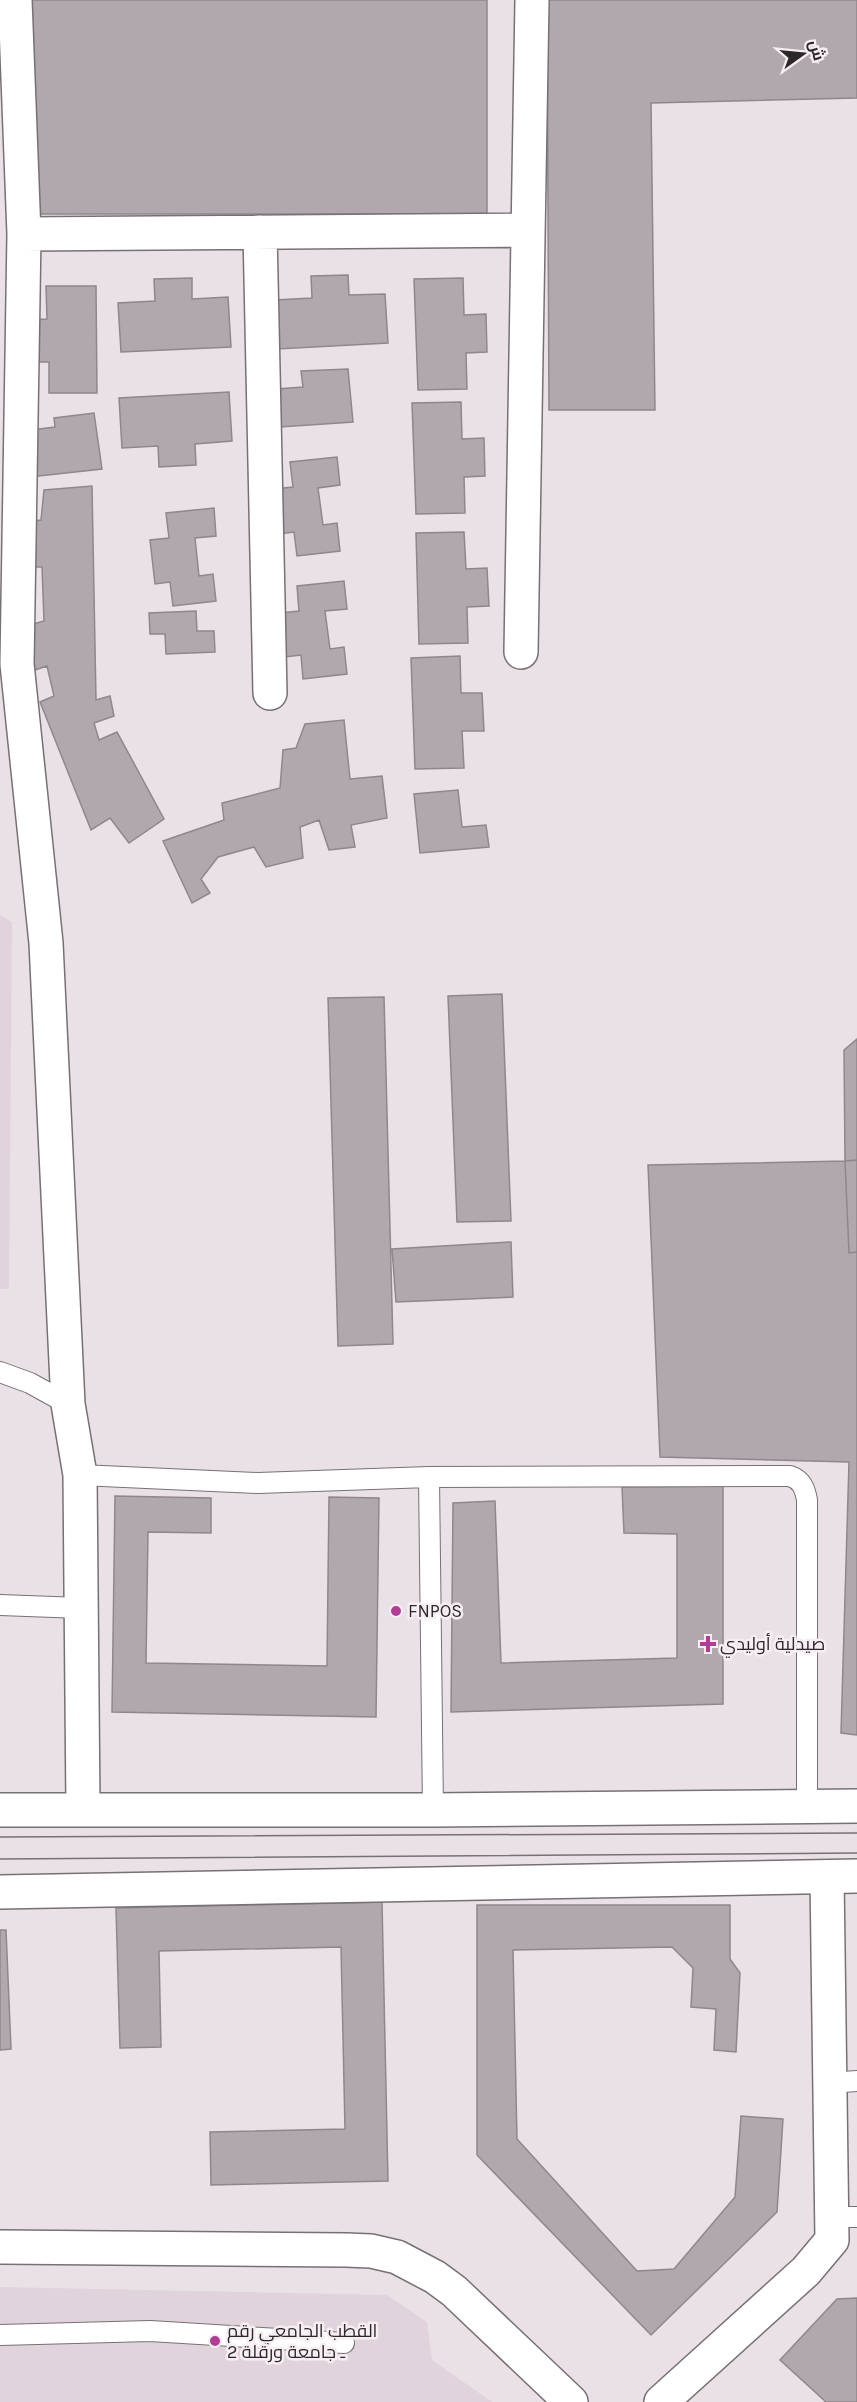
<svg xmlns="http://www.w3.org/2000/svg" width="857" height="2402" font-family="Karla,Cairo,sans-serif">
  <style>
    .built { fill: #e1d3db }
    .building { fill: #b0a8ad; stroke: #8e878b; stroke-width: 1.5 }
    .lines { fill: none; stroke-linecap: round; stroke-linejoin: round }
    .service-casing { stroke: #777075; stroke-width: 22 }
    .minor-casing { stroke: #777075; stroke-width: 36 }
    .tertiary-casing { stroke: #777075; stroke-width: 36 }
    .service { stroke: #fff; stroke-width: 20 }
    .minor { stroke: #fff; stroke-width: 33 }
    .tertiary { stroke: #fff; stroke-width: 33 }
    .tram { stroke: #767174; stroke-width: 1.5 }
    .poi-dot { fill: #b13c94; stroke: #f6eef3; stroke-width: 2 }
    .labels { text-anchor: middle; stroke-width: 5; stroke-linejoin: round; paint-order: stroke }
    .poi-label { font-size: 18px; fill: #2b282a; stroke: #f6eef3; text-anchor: start }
  </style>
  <rect width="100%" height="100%" fill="#e9e1e6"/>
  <!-- built -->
  <path class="built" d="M0,915L12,922L9,1289H0Z
    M0,2287L387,2295L427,2322L432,2360L492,2402H0Z"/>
  <!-- building -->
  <path class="building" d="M31,0H487V214H31Z
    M547,0H857V98L651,103L655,410H549Z
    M348,275L349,295L385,294L388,343L277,349L275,300L312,298L311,276Z
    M192,278V299L228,297L231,347L121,352L118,303L155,301L154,279Z
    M463,278L464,315L486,314L487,352L466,353L467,389L418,390L414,279Z
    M46,286H96L97,393H49V362H29V320L47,319Z
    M348,369L353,422L280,427L277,389L303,387L301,371Z
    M229,392L232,441L195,444L196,465L159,467L158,446L122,448L119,398Z
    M461,402L462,439L484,438L485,476L464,477L465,513L416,514L412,403Z
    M94,413L102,469L30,477L24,431L55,427L54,418Z
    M337,457L340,485L318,488L323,525L337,523L340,551L297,556L294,532L279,534L274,489L293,487L290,462Z
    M92,486L96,700L110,696L114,716L94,723L99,740L117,732L164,819L129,843L110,818L91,830L40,702L54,696L47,666L35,670L26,626L44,621L42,567H25L26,522L41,520L44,490Z
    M214,508L216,536L195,538L199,576L213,574L216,601L173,606L170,582L155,584L150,540L169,538L166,513Z
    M464,532L466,569L487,568L489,606L467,607L468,643L419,644L416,533Z
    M344,581L347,609L325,611L330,649L344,647L347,674L303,679L301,655L285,657L280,613L299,611L297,586Z
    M196,611L197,631H214L215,652L166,654L165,634H150L149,613Z
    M460,656L461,693H482L484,731H462L464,768L415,769L411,658Z
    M344,720L350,779L382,776L387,818L351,825L355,847L329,850L319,820L300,827L303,858L266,867L254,847L218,857L201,879L210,893L192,903L163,841L224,820L222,803L280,788L283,750L296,748L305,724Z
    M458,790L462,827L486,825L489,847L420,853L414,794Z
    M502,994L511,1221L457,1222L448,996Z
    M384,997L393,1344L338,1346L328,998Z
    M857,1039V1735L841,1733L849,1462L660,1457L648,1165L845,1161L844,1050Z
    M857,1160V1252L849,1253L845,1161Z
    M511,1242L513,1297L396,1302L392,1249Z
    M723,1486V1704L451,1712L453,1503L495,1501L501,1663L677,1658V1534L624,1533L622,1487Z
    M115,1496L211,1498V1533L148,1532L146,1663L327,1666L329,1497L379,1498L376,1717L112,1712Z
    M382,1902L388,2181L211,2185L210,2132L345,2129L341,1947L159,1951L161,2047L120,2048L116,1908Z
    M477,1905H730V1959L740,1973L736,2052L714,2050L716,2009L691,2007L693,1968L672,1947L513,1950L517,2139L637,2271L674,2269L735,2197L741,2116L783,2119L777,2212L651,2335L477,2155Z
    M0,1930H6L11,2049L0,2050Z
    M857,2298V2402H826L780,2360L837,2299Z"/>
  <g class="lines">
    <defs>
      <path id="service" d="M0,1372L30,1383L68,1404
        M80,1475L258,1483L429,1477L433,1810
        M429,1477L790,1476C802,1480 805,1489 807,1500V1806
        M0,1605L81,1608
        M829,2083L857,2081
        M832,2217H857
        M0,2335L150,2331L344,2343"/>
      <path id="minor" d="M15,0L24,234L17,664L46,943L68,1404L80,1475L83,1809
        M260,232L270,693
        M24,234L528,230
        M521,652L532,0
        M0,2247L346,2250L371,2251L397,2257L435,2277L454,2291L571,2402
        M661,2402L806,2271L832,2240L827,1877"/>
      <path id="tertiary" d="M0,1810H433L857,1806
        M0,1892L857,1876"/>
    </defs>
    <!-- service casing -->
    <use href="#service" class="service-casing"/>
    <!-- minor casing -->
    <use href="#minor" class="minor-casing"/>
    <!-- tertiary casing -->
    <use href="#tertiary" class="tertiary-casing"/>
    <!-- service -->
    <use href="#service" class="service"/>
    <!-- minor -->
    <use href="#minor" class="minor"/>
    <!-- tertiary -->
    <use href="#tertiary" class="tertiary"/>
    <!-- tram -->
    <path class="tram" d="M0,1837L857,1833
      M0,1859L857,1853"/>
  </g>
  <!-- markers -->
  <g class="poi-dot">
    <circle cx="396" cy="1611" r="6"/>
    <path d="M705 1635h6v6h6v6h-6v6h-6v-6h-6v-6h6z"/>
    <circle cx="215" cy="2341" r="6"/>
  </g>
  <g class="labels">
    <!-- poi labels -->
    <g class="poi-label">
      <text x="408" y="1617">FNPOS</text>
      <text x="720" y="1650">صيدلية أوليدي</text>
      <text x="227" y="2337">القطب الجامعي رقم<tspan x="227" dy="21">2 ـ جامعة ورقلة</tspan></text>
    </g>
  </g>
  <!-- north arrow -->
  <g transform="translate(803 54) rotate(75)" stroke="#f6eef3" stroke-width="4.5" paint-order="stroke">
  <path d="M0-4.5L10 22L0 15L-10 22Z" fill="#2b282a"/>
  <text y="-9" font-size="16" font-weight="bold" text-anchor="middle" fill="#2b282a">ش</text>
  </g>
</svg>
